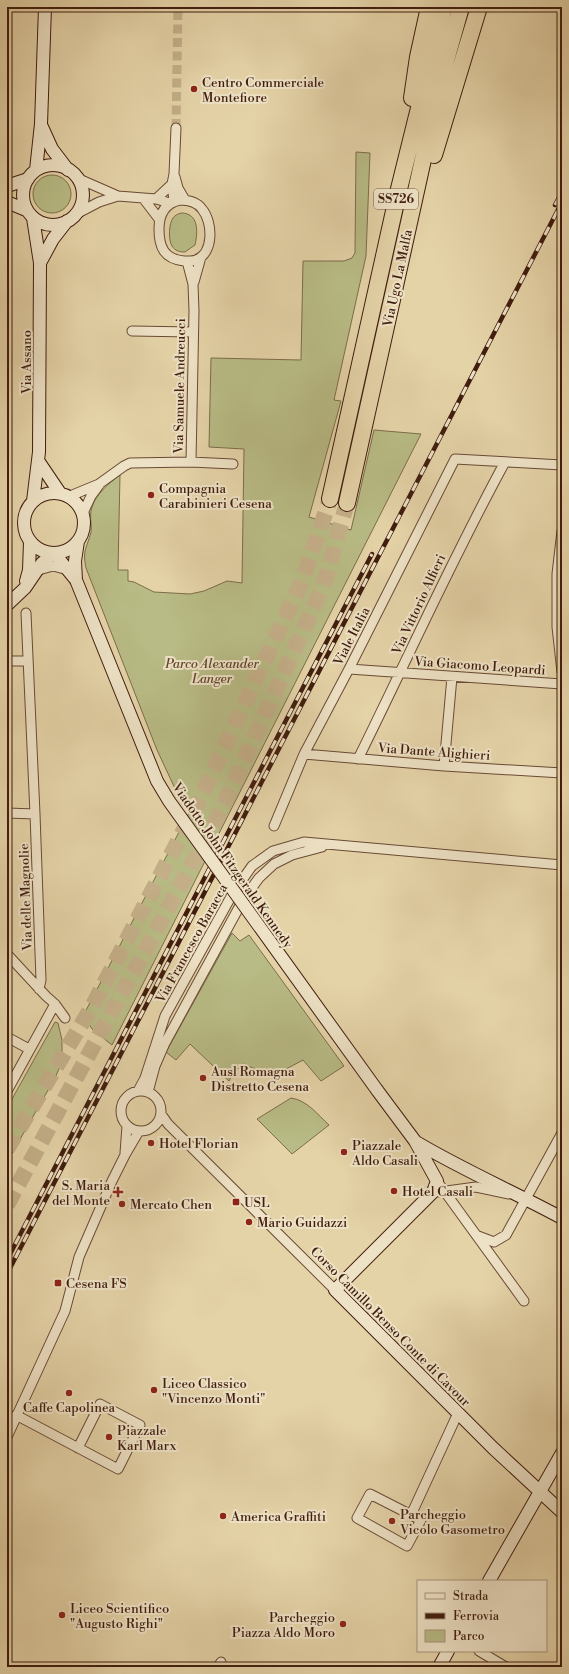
<svg xmlns="http://www.w3.org/2000/svg" width="569" height="1674" font-family="'Libre Bodoni',serif">
  <style>
    .green { fill: #b8bb85; stroke: #7c6c4a }
    .lines { fill: none; stroke-linecap: round; stroke-linejoin: round }
    .street-tunnel { stroke: #c4af89; stroke-width: 9; stroke-dasharray: 9 4.5; stroke-linecap: butt }
    .highway-tunnel { stroke: #c4af89; stroke-width: 16; stroke-dasharray: 16 8; stroke-linecap: butt }
    .street-casing { stroke: #694a35; stroke-width: 11 }
    .secondary-casing { stroke: #401d0f; stroke-width: 14 }
    .highway-casing { stroke: #401d0f; stroke-width: 18 }
    .street { stroke: #eee2c6; stroke-width: 9 }
    .secondary { stroke: #eee2c6; stroke-width: 12 }
    .highway { stroke: #e5d3a8; stroke-width: 16 }
    .rail-casing { stroke: #401d0f; stroke-width: 4.5 }
    .rail { stroke: #eee2c6; stroke-width: 3; stroke-dasharray: 9; stroke-linecap: butt }
    .secondary-bridge-casing { stroke: #401d0f; stroke-width: 14; stroke-linecap: butt }
    .secondary-bridge { stroke: #eee2c6; stroke-width: 12 }
    .poi-dot { fill: #8f2418; stroke: #eee2c6; stroke-width: 1.5 }
    .labels { text-anchor: middle; stroke-width: 4; stroke-linejoin: round; paint-order: stroke }
    .shield { fill: #eee2c6; stroke: #745846; stroke-width: 1 }
    .shield-label { font-size: 12px; font-weight: bold; fill: #401d0f }
    .poi-label { font-size: 13px; fill: #401d0f; stroke: #eee2c6; text-anchor: start }
    .street-label { font-size: 13px; fill: #401d0f; stroke: #eee2c6 }
    .park-label { font-size: 13px; font-style: italic; fill: #5e442c; stroke: #eee2c6 }
  </style>
  <rect width="100%" height="100%" fill="#e5d3a8"/>
  <filter id="stains"><feTurbulence type="fractalNoise" baseFrequency=".005" numOctaves="4"/><feColorMatrix values="0 0 0 0 .2 0 0 0 0 .09 0 0 0 0 .02 0 0 0 .5 -.17"/></filter>
  <radialGradient id="worn" r=".72"><stop offset=".6" stop-color="#630" stop-opacity="0"/><stop offset="1" stop-color="#630" stop-opacity=".3"/></radialGradient>
  <!-- green -->
  <path class="green" d="M356,152L370,153L366,256L334,400L341,401L309,517L351,530L374,430L421,434L112,1045L93,1030L83,1016L190,811L179,797L157,750L86,568C82,550 87,548 91,532C92,524 89,515 92,507C96,494 109,483 120,475L118,570H128V581L134,582L154,592L190,594L204,591L227,581L242,583L244,449L209,447L211,358L301,360L303,261H344L352,258L355,253Z
    M33 194a19 19 0 1 1 38 0a19 19 0 1 1-38 0Z
    M181,213C199,213 198,232 195,245L185,252C180,252 175,251 172,246C168,240 169,223 173,218C175,215 178,214 181,213Z
    M232,933L240,941L249,935L344,1066L321,1081L303,1060L273,1076L243,1064L233,1073L229,1081L190,1044L176,1060L166,1052Z
    M55,1022L58,1023L62,1040V1062L55,1078L7,1162V1108Z
    M291,1098C307,1100 318,1115 329,1125L292,1154L257,1119Z"/>
  <g class="lines">
    <!-- street-tunnel -->
    <path class="street-tunnel" d="M176,128L178,7"/>
    <!-- highway-tunnel -->
    <path class="highway-tunnel" d="M7,1149L93,1005L202,795L303,579L330,499
      M7,1205L222,809L323,587L347,503"/>
    <defs>
      <path id="street" d="M175,177L178,188L185,200
        M77,178L118,196L156,199L170,203
        M143,198L159,219
        M156,199L172,184
        M180,200C188,200 197,202 202,209C213,222 214,253 196,260C192,261 187,261 184,261C164,259 159,247 159,229C159,214 165,203 180,200Z
        M174,201L172,184L174,174L176,128
        M76,214L99,202L118,196
        M194,282L201,257
        M132,331L193,332
        M191,462L233,464
        M70,496L99,484L124,466L130,463L191,462L194,311L193,284L187,261
        M83,513L91,496L99,485
        M562,531L557,574V627L562,672
        M35,571L53,566L68,570
        M26,613L35,814L41,980L39,989
        M7,661H28
        M349,669L562,684
        M304,754L444,766L562,773
        M358,759C407,660 452,559 505,462
        M444,766L452,677
        M7,813L35,814
        M274,826L304,754L349,669L455,459L562,465
        M7,954L46,996L55,1004L65,1018
        M7,1037L29,1049
        M7,1091L55,1004
        M138,1091L145,1078L165,1016L233,893L252,866L273,851L304,842L562,865
        M121 1111a20 20 0 1 1 40 0a20 20 0 1 1-40 0Z
        M148,1092L155,1066L165,1043L243,900L259,878L274,864L292,855L322,847
        M161,1114L168,1124L335,1290
        M125,1153L127,1126
        M437,1181L524,1301
        M439,1192L476,1187L509,1194
        M478,1236L494,1242L506,1235L562,1133
        M16,1415L118,1469L140,1425L100,1404L78,1448
        M7,1437L65,1311L79,1257L112,1181L125,1155L139,1131
        M370,1494L421,1520L407,1546L357,1518Z
        M411,1515L458,1413
        M479,1651L506,1667
        M218,1667L221,1662"/>
      <path id="secondary" d="M42,127L52,149L68,170
        M23 195a30 30 0 1 1 60 0a30 30 0 1 1-60 0Z
        M36,170L41,124L45,7
        M7,186L28,179
        M7,202L26,210
        M33,218L40,263L39,452L33,501
        M40,263L53,239L67,221
        M39,462L60,493
        M24 523a30 30 0 1 1 60 0a30 30 0 1 1-60 0Z
        M76,580L75,561L78,541
        M26,581L29,570L30,542
        M7,605L25,588L42,563L54,553L76,580
        M377,1090L415,1141L437,1181L433,1192L335,1290L493,1448L562,1512
        M416,1142C463,1170 514,1192 562,1218
        M489,1581L562,1453
        M439,1667L448,1651"/>
      <path id="highway" d="M412,98L418,57L429,7
        M434,155L479,7
        M330,499L398,193L444,7
        M347,503L441,78L461,7"/>
    </defs>
    <!-- street casing -->
    <use href="#street" class="street-casing"/>
    <!-- secondary casing -->
    <use href="#secondary" class="secondary-casing"/>
    <!-- highway casing -->
    <use href="#highway" class="highway-casing"/>
    <!-- street -->
    <use href="#street" class="street"/>
    <!-- secondary -->
    <use href="#secondary" class="secondary"/>
    <!-- highway -->
    <use href="#highway" class="highway"/>
    <defs>
      <path id="rail" d="M555,205L562,192
        M7,1260L372,554
        M7,1274L562,202"/>
    </defs>
    <!-- rail casing -->
    <use href="#rail" class="rail-casing"/>
    <!-- rail -->
    <use href="#rail" class="rail"/>
    <defs>
      <path id="secondary-bridge" d="M76,580L157,781L169,801L377,1090"/>
    </defs>
    <!-- secondary-bridge casing -->
    <use href="#secondary-bridge" class="secondary-bridge-casing"/>
    <!-- secondary-bridge -->
    <use href="#secondary-bridge" class="secondary-bridge"/>
  </g>
  <!-- markers -->
  <g class="poi-dot">
    <circle cx="194" cy="89" r="4"/>
    <circle cx="151" cy="495" r="4"/>
    <circle cx="203" cy="1078" r="4"/>
    <circle cx="151" cy="1143" r="4"/>
    <circle cx="344" cy="1152" r="4"/>
    <circle cx="394" cy="1191" r="4"/>
    <path d="M116 1186h4v4h4v4h-4v4h-4v-4h-4v-4h4z"/>
    <rect x="232" y="1198" width="8" height="8" rx="2"/>
    <circle cx="122" cy="1204" r="4"/>
    <circle cx="249" cy="1222" r="4"/>
    <rect x="54" y="1279" width="8" height="8" rx="2"/>
    <circle cx="154" cy="1390" r="4"/>
    <circle cx="69" cy="1393" r="4"/>
    <circle cx="109" cy="1437" r="4"/>
    <circle cx="223" cy="1516" r="4"/>
    <circle cx="392" cy="1521" r="4"/>
    <circle cx="62" cy="1615" r="4"/>
    <circle cx="343" cy="1624" r="4"/>
  </g>
  <g class="labels">
    <!-- shield labels -->
    <rect class="shield" x="374" y="189" width="44" height="20" rx="3"/>
    <g class="shield-label">
      <text x="396" y="203">SS726</text>
    </g>
    <!-- poi labels -->
    <g class="poi-label">
      <text x="202" y="87">Centro Commerciale<tspan x="202" dy="15">Montefiore</tspan></text>
      <text x="159" y="493">Compagnia<tspan x="159" dy="15">Carabinieri Cesena</tspan></text>
      <text x="211" y="1076">Ausl Romagna<tspan x="211" dy="15">Distretto Cesena</tspan></text>
      <text x="159" y="1148">Hotel Florian</text>
      <text x="352" y="1150">Piazzale<tspan x="352" dy="15">Aldo Casali</tspan></text>
      <text x="110" y="1190" text-anchor="end">S. Maria<tspan x="110" dy="15">del Monte</tspan></text>
      <text x="402" y="1196">Hotel Casali</text>
      <text x="244" y="1207">USL</text>
      <text x="130" y="1209">Mercato Chen</text>
      <text x="257" y="1227">Mario Guidazzi</text>
      <text x="66" y="1288">Cesena FS</text>
      <text x="162" y="1388">Liceo Classico<tspan x="162" dy="15">"Vincenzo Monti"</tspan></text>
      <text x="69" y="1412" text-anchor="middle">Caffe Capolinea</text>
      <text x="117" y="1435">Piazzale<tspan x="117" dy="15">Karl Marx</tspan></text>
      <text x="400" y="1519">Parcheggio<tspan x="400" dy="15">Vicolo Gasometro</tspan></text>
      <text x="231" y="1521">America Graffiti</text>
      <text x="70" y="1613">Liceo Scientifico<tspan x="70" dy="15">"Augusto Righi"</tspan></text>
      <text x="335" y="1622" text-anchor="end">Parcheggio<tspan x="335" dy="15">Piazza Aldo Moro</tspan></text>
    </g>
    <!-- street labels -->
    <g class="street-label">
      <text transform="translate(397 278) rotate(-78)" y="5">Via Ugo La Malfa</text>
      <text transform="translate(26 362) rotate(-90)" y="5">Via Assano</text>
      <text transform="translate(179 386) rotate(-89)" y="5">Via Samuele Andreucci</text>
      <text transform="translate(418 604) rotate(-65)" y="5">Via Vittorio Alfieri</text>
      <text transform="translate(351 636) rotate(-63)" y="5">Viale Italia</text>
      <text transform="translate(480 665) rotate(4)" y="5">Via Giacomo Leopardi</text>
      <text transform="translate(434 751) rotate(4)" y="5">Via Dante Alighieri</text>
      <text transform="translate(233 865) rotate(55)" y="5">Viadotto John Fitzgerald Kennedy</text>
      <text transform="translate(25 897) rotate(-92)" y="5">Via delle Magnolie</text>
      <text transform="translate(191 943) rotate(-61)" y="5">Via Francesco Baracca</text>
      <text transform="translate(391 1326) rotate(45)" y="5">Corso Camillo Benso Conte di Cavour</text>
    </g>
    <!-- park labels -->
    <g class="park-label">
      <text x="212" y="668">Parco Alexander<tspan x="212" dy="15">Langer</tspan></text>
    </g>
  </g>
  <!-- margin -->
  <rect width="569" height="1674" fill="none" stroke="#e5d3a8" stroke-width="24"/>
  <rect x="8" y="8" width="553" height="1658" fill="none" stroke="#401d0f" stroke-width="2"/>
  <rect x="12" y="12" width="545" height="1650" fill="none" stroke="#401d0f"/>
  <!-- legend -->
  <rect x="417" y="1580" width="130" height="72" fill="#eee2c6" stroke="#a8937d"/>
  <rect x="425" y="1593" width="20" height="6" fill="#eee2c6" stroke="#a8937d"/>
  <text x="453" y="1600" font-size="12" fill="#401d0f">Strada</text>
  <rect x="425" y="1613" width="20" height="6" fill="#401d0f" stroke="#a8937d"/>
  <text x="453" y="1620" font-size="12" fill="#401d0f">Ferrovia</text>
  <rect x="425" y="1630" width="20" height="12" fill="#b8bb85" stroke="#a8937d"/>
  <text x="453" y="1640" font-size="12" fill="#401d0f">Parco</text>
  <rect width="100%" height="100%" filter="url(#stains)"/>
  <rect width="100%" height="100%" fill="url(#worn)"/>
</svg>
